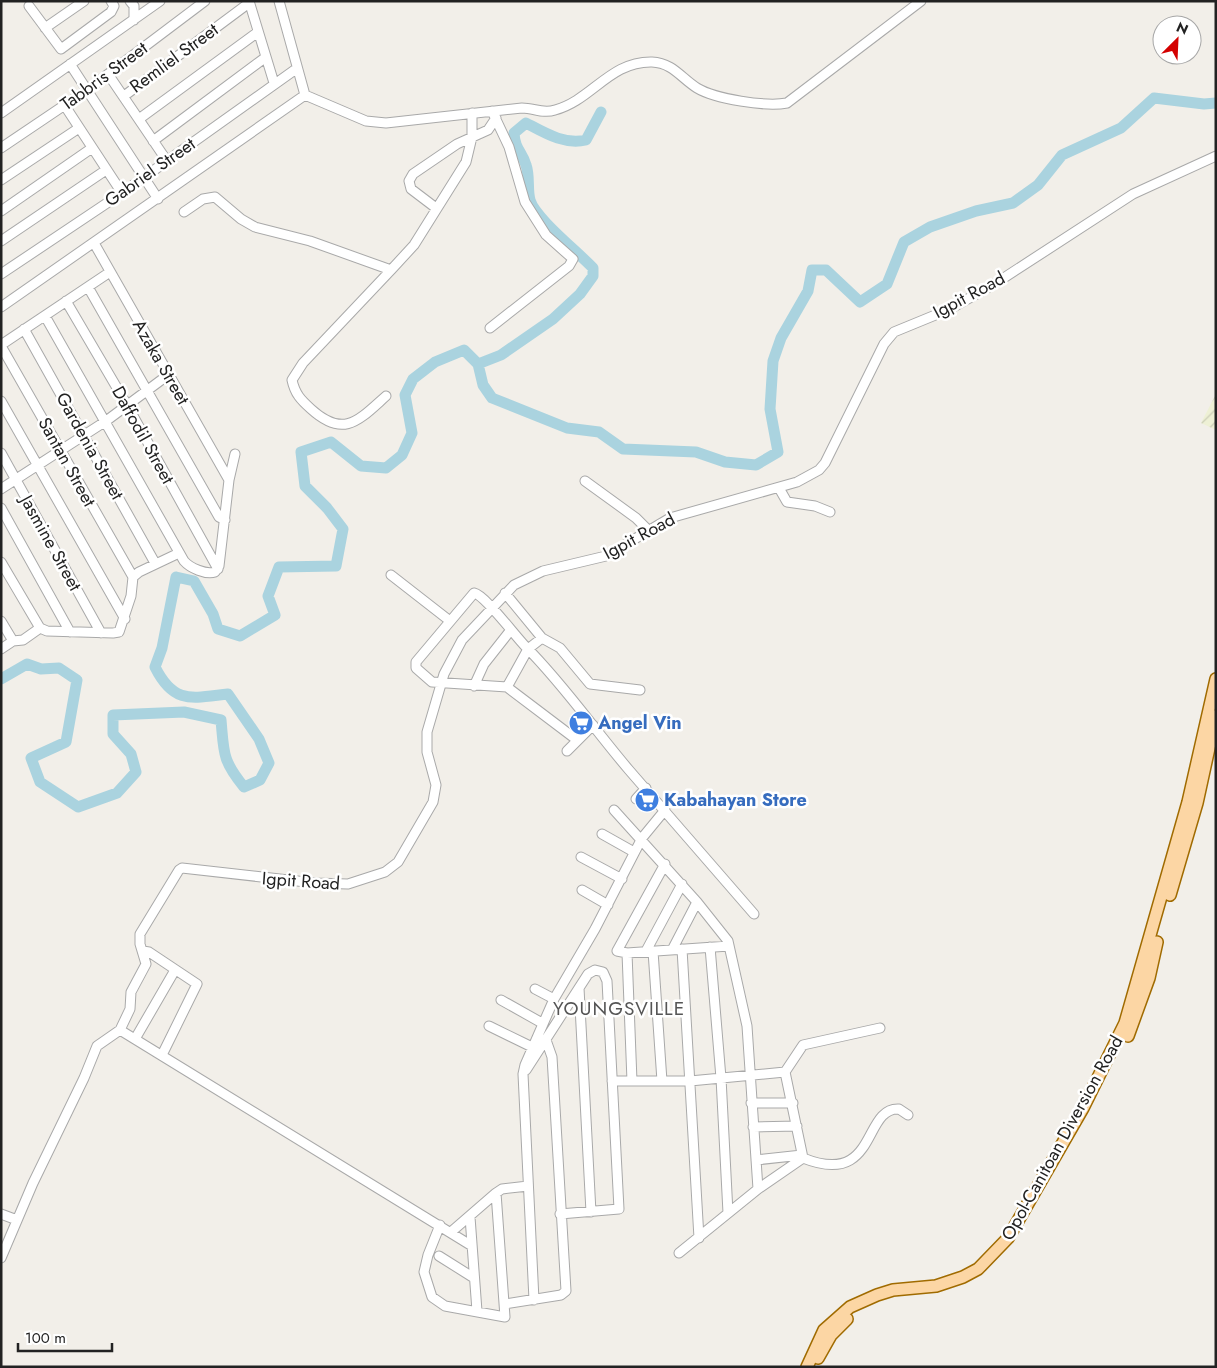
<svg xmlns="http://www.w3.org/2000/svg" width="1217" height="1368" font-family="Jost,sans-serif">
  <style>
    .farmland { fill: url(#farmland-furrows) }
    .lines { fill: none; stroke-linecap: round; stroke-linejoin: round }
    .river { stroke: #aad3df; stroke-width: 11 }
    .minor-casing { stroke: #a9a9a9; stroke-width: 11 }
    .major-casing { stroke: #a06b00; stroke-width: 14 }
    .minor { stroke: #fff; stroke-width: 9 }
    .major { stroke: #fcd6a4; stroke-width: 11 }
    .labels { text-anchor: middle; stroke-width: 5; stroke-linejoin: round; paint-order: stroke }
    .street-label { font-size: 18px; fill: #222; stroke: #fff }
    .shop-label { font-size: 18px; font-weight: bold; fill: #366cbe; stroke: #fff; text-anchor: start }
    .neighbourhood-label { font-size: 19px; letter-spacing: 1px; fill: #555; stroke: #fff }
  </style>
  <defs>
    <pattern id="farmland-furrows" width="10" height="10" patternUnits="userSpaceOnUse" patternTransform="scale(1.25)"><rect width="10" height="10" fill="#eef0d5"/><path d="M-1 1l2-2M0 10L10 0M9 11l2-2" fill="none" stroke="#ccceb7"/></pattern>
  </defs>
  <rect width="100%" height="100%" fill="#f2efe9"/>
  <!-- farmland -->
  <path class="farmland" d="M1216,394V430L1201,423Z"/>
  <g class="lines">
    <!-- river -->
    <path class="river" d="M478,364L501,355L553,319L580,294L593,276V268C578,252 535,218 530,200C527,189 530,176 526,165C522,151 515,150 514,133L526,123C545,133 564,145 586,140L601,112
      M1,679L27,664L41,669L59,668L77,680L66,742L31,758L40,782L78,807L117,793L136,772L131,754L113,734V715L184,712L221,720C224,753 222,760 244,787L260,780L269,763L259,739L228,694C192,698 174,705 155,667L162,648L176,577L194,581L213,614L218,629L240,636L275,615L268,596L279,567L336,566L343,529L327,508L305,486L301,452L331,442L361,466L386,468L402,455L412,433L405,395L413,379L435,362L464,350L478,364L483,385L492,398L567,428L599,432L623,449L696,452L725,462L756,465L778,452L770,409L773,361L781,338L808,291L812,270H826L860,302L887,284L904,242L930,227L976,211L1013,203L1038,185L1062,155L1121,128L1154,98L1204,104L1216,103"/>
    <defs>
      <path id="minor" d="M130,1L134,6V20
        M249,1L274,83
        M279,1L305,95L366,121L386,123L522,108C534,108 543,114 555,110C592,100 610,61 652,62C673,63 681,78 697,88C715,99 766,107 787,103L921,1
        M29,6L61,49L111,12L114,6L111,1
        M45,28L84,1
        M70,64L158,199
        M108,74L167,161
        M124,96L249,3
        M65,106L122,193
        M1,113L160,1
        M139,119L258,32
        M153,141L266,57
        M1,148L87,90L205,1
        M1,180L79,128
        M436,208L411,189L409,181L413,174L457,144L488,130L496,118
        M1,211L92,148
        M184,212L203,199L215,197L241,219L255,227L310,241L391,270L414,245L466,162L472,137V113
        M1,241L106,170
        M94,243L229,480
        M1,274L122,193L296,69
        M88,287L219,517L225,520
        M66,301L127,405L218,569
        M1,307L305,95
        M45,316L184,561C190,568 206,575 215,572L219,566L229,480L235,454
        M490,328L569,266L573,259L546,235L525,202L509,147L492,111
        M24,329L155,563
        M1,345L110,272
        M1,346L133,577
        M386,396C359,420 344,439 311,409C301,400 295,394 292,380L303,363L391,270
        M1,401L125,619
        M1,453L101,633
        M585,481L636,518L648,530
        M779,488L787,502L815,506L830,512
        M1,489L106,421L168,375
        M1,508L70,632
        M1,562L40,628L47,631L113,633L119,632L131,596L133,577L139,572L179,553
        M391,575L450,621
        M505,593L542,638L528,649L507,687
        M1,621L13,641
        M542,638L560,648L590,684L640,690
        M1,649L13,641L23,640L40,628
        M474,686L484,664L510,631
        M577,740L507,687L432,682L416,668V662L474,593C485,595 515,636 526,647C564,685 594,729 629,770C671,818 712,866 754,914
        M567,751L593,725
        M636,799L646,788
        M614,810L697,902L728,941L747,1026L758,1189
        M602,834L634,852
        M581,857L622,879
        M665,864L617,951L627,953L729,946
        M582,890L608,905
        M710,947L721,1078L728,1213
        M682,949L699,1238
        M672,950L697,902
        M143,951L149,952L197,984L162,1055
        M646,951L682,884
        M653,951L662,1081
        M627,953L632,1081
        M579,988L591,1212
        M535,989L554,999
        M501,1000L542,1023
        M489,1026L532,1047
        M120,1030L472,1246
        M135,1039L175,970
        M526,1070L588,974L595,970L603,972L607,981L619,1209L560,1214
        M785,1072L803,1045L880,1028
        M612,1081H690L785,1072L803,1158L758,1189L679,1253
        M751,1103H793
        M753,1127L797,1126
        M803,1158C878,1188 862,1107 899,1109L908,1115
        M756,1160L802,1155
        M1,1214L17,1220
        M470,1217L477,1311
        M440,1225L428,1255L424,1272L432,1297L445,1306L505,1317L496,1193
        M451,1232L496,1193L502,1189L528,1186
        M439,1256L474,1278
        M1,1258L33,1183L84,1078L97,1046L120,1030L130,1009L131,992L146,964L140,944V934L179,870L182,868L315,883L348,884L385,872L398,862L433,802L436,785L427,752V732L444,674L462,640L514,585L543,571L606,556L670,518L797,482L819,470L825,463L884,344L894,332L950,309L996,283L1133,194L1216,156
        M534,1300L523,1074L525,1065L554,999L595,929L642,838L665,810
        M505,1304L561,1295L566,1291L552,1057L546,1040"/>
      <path id="major" d="M1170,895L1197,803L1216,716
        M1128,1036L1149,978L1157,942
        M818,1358L831,1335L847,1319
        M807,1367L824,1330L850,1307L877,1295L893,1290L936,1286L963,1277L978,1269L1008,1238L1083,1108L1125,1023L1188,802L1216,679"/>
    </defs>
    <!-- minor casing -->
    <use href="#minor" class="minor-casing"/>
    <!-- major casing -->
    <use href="#major" class="major-casing"/>
    <!-- minor -->
    <use href="#minor" class="minor"/>
    <!-- major -->
    <use href="#major" class="major"/>
  </g>
  <!-- icons -->
  <defs>
    <symbol id="supermarket-disc" viewBox="-11 -11 22 22"><circle r="9.5" fill="#3f7fe0" stroke="#fff"/><path d="M-6-5.5h2.5l.6 2H6L4.5 2H-2.5L-4.4-4H-6ZM-1.5 3.2a1.3 1.3 0 1 0 .1 0ZM3 3.2a1.3 1.3 0 1 0 .1 0Z" fill="#fff"/></symbol>
  </defs>
  <g fill-rule="evenodd">
    <use href="#supermarket-disc" x="567" y="709" width="28" height="28"/>
    <use href="#supermarket-disc" x="633" y="786" width="28" height="28"/>
  </g>
  <g class="labels">
    <!-- street labels -->
    <g class="street-label">
      <text transform="translate(174 58) rotate(-36)" y="6">Remliel Street</text>
      <text transform="translate(104 76) rotate(-36)" y="6">Tabbris Street</text>
      <text transform="translate(150 172) rotate(-35)" y="6">Gabriel Street</text>
      <text transform="translate(969 295) rotate(-28)" y="6">Igpit Road</text>
      <text transform="translate(161 362) rotate(60)" y="6">Azaka Street</text>
      <text transform="translate(143 435) rotate(61)" y="6">Daffodil Street</text>
      <text transform="translate(90 446) rotate(61)" y="6">Gardenia Street</text>
      <text transform="translate(67 462) rotate(61)" y="6">Santan Street</text>
      <text transform="translate(639 536) rotate(-28)" y="6">Igpit Road</text>
      <text transform="translate(51 543) rotate(61)" y="6">Jasmine Street</text>
      <text transform="translate(301 881) rotate(4)" y="6">Igpit Road</text>
      <text transform="translate(1062 1138) rotate(-61)" y="6">Opol-Canitoan Diversion Road</text>
    </g>
    <!-- shop labels -->
    <g class="shop-label">
      <text x="598" y="729">Angel Vin</text>
      <text x="664" y="806">Kabahayan Store</text>
    </g>
    <!-- neighbourhood labels -->
    <g class="neighbourhood-label">
      <text x="619" y="1015">YOUNGSVILLE</text>
    </g>
  </g>
  <!-- border -->
  <rect width="1217" height="1368" fill="none" stroke="#222222" stroke-width="5"/>
  <!-- north arrow -->
  <g transform="translate(1177 40) rotate(24)"><circle r="24" fill="#ffffff" stroke="#a7a7a7"/>
  <path d="M0-4L9 19L0 12L-9 19Z" fill="#d40000"/>
  <text y="-8" font-size="14" font-weight="bold" text-anchor="middle" fill="#222222">N</text>
  </g>
  <!-- scale -->
  <path d="M18 1343v8h94v-8" fill="none" stroke="#222222" stroke-width="2.5"/>
  <text x="25" y="1343" font-size="15" fill="#222222" stroke="#ffffff" stroke-width="4" paint-order="stroke">100 m</text>
</svg>
